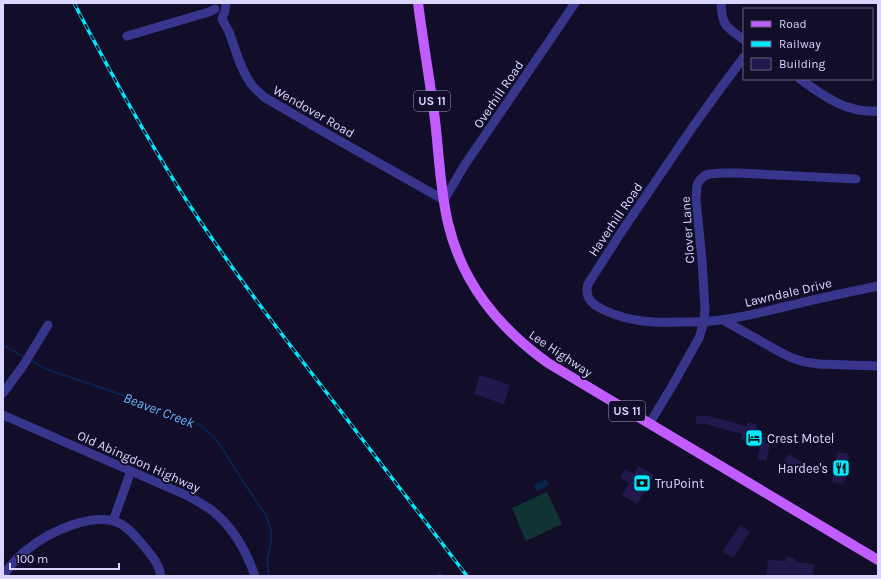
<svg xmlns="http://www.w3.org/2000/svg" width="881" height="579" font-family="Karla,sans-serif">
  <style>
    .green { fill: #103433 }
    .water { fill: #08234f }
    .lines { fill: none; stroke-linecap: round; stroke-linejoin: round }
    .stream { stroke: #08234f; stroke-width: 2 }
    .building { fill: #22184c }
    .minor { stroke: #38358c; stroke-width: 9 }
    .major { stroke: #c15dff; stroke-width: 10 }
    .rail-casing { stroke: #02e8ff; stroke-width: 3.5 }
    .rail { stroke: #120e2a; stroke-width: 2; stroke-dasharray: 6; stroke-linecap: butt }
    .labels { text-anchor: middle; stroke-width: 4; stroke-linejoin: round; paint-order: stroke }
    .shield { fill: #120e2a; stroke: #9f9abf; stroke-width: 1 }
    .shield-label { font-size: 12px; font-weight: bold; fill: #dbd6ff }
    .street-label { font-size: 13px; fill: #dbd6ff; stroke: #120e2a }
    .poi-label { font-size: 13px; fill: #dbd6ff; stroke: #120e2a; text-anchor: start }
    .water-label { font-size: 14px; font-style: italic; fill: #64b9ff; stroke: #120e2a }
  </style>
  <rect width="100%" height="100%" fill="#120e2a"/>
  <!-- green -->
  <path class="green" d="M547,492L562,524L526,541L512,508Z"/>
  <!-- water -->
  <path class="water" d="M546,479L549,485L537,491L534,485Z"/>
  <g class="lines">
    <!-- stream -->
    <path class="stream" d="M3,345L24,357
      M30,360L46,369L146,403L200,425L214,437L224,451L244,483L267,517L271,530V542L267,560L269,576"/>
  </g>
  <!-- building -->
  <path class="building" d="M480,375L510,385L504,404L474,394Z
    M696,416H708L746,426L748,422L757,425L755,433L768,438L766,443L770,444L766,461L757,460L760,445L741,439L742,434L705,424H696Z
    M837,452L849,454L844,484L832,482Z
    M789,454L806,465L799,475L782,464Z
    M638,466L654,475L637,504L622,495L629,483L620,478L625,469L634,474Z
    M740,525L750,532L733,558L722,552Z
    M786,557L795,558V562L814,564L813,576H766L768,560L786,561Z
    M440,572L443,576H435Z"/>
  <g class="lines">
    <!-- minor -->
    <path class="minor" d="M226,3L225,11L222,19C224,23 227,28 229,32C236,50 240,69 251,84C255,89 260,93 264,97L331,136L444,200L464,166L575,3
      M721,3C722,27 726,26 744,40
      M127,36L209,12L215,9
      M744,57L720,89L692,128L622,231L588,284C584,299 593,305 606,311C631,322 653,323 680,322C690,322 701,322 711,321C738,319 765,311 792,305C820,298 849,292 878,286
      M800,79C825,97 846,113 878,111
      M723,320L780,352L792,358L805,362L819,364L878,366
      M3,393L23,366L48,325
      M3,415L188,496C197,501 207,506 215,513C234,529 247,553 255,576
      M649,424L671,388L699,338L704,322L705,310L702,260L696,200L697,185L700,180L704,176L709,174L722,173H738L856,179
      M113,521L131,471
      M3,576C10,566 18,556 28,549C49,532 94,510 121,524C130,529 136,537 143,545C151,555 159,563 161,576"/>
    <!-- major -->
    <path class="major" d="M418,3C423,42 430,81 435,120C439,154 440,189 448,223C462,283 498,327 548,363L878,560"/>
    <defs>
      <path id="rail" d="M74,3C112,76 152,149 198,218C236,275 278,330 320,384C369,448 418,512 467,576"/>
    </defs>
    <!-- rail casing -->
    <use href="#rail" class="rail-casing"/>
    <!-- rail -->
    <use href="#rail" class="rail"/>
  </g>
  <!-- icons -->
  <defs>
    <symbol id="hotel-square" viewBox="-11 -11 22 22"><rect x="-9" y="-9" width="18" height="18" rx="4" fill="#02e8ff" stroke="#120e2a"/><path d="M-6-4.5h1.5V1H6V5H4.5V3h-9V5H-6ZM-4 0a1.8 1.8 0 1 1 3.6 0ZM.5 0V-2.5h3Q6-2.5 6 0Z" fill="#111"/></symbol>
    <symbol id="restaurant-square" viewBox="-11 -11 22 22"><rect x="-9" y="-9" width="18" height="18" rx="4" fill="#02e8ff" stroke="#120e2a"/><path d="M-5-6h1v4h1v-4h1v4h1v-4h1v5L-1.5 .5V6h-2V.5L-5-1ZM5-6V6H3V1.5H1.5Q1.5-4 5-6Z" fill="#111"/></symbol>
    <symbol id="bank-square" viewBox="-11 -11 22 22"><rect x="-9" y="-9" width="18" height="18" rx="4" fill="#02e8ff" stroke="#120e2a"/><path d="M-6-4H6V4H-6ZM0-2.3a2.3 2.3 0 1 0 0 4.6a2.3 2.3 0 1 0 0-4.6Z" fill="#111"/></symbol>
  </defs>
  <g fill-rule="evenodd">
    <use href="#hotel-square" x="744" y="428" width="20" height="20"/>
    <use href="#restaurant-square" x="831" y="458" width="20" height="20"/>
    <use href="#bank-square" x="632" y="473" width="20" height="20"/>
  </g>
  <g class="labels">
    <!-- shield labels -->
    <g class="shield">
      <rect x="414" y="91" width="36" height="20" rx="3"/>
      <rect x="609" y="401" width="36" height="20" rx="3"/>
    </g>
    <g class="shield-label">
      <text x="432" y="105">US 11</text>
      <text x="627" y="415">US 11</text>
    </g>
    <!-- street labels -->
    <g class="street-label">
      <text transform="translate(498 94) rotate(-56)" y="5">Overhill Road</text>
      <text transform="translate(314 111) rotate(30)" y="5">Wendover Road</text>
      <text transform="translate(615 219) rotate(-56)" y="5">Haverhill Road</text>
      <text transform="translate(687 230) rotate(-94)" y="5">Clover Lane</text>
      <text transform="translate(788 292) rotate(-13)" y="5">Lawndale Drive</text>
      <text transform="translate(561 353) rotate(34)" y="5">Lee Highway</text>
      <text transform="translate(139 461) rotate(24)" y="5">Old Abingdon Highway</text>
    </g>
    <!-- poi labels -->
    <g class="poi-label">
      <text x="767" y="443">Crest Motel</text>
      <text x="828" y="473" text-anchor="end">Hardee's</text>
      <text x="655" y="488">TruPoint</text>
    </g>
    <!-- water labels -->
    <g class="water-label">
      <text transform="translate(159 410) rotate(21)" y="5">Beaver Creek</text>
    </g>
  </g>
  <!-- border -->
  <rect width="881" height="579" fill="none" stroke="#dbd6ff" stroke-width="8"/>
  <!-- legend -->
  <rect x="743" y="8" width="130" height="72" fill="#120e2a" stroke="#625e7f"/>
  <rect x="751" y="21" width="20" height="6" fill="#c15dff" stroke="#625e7f"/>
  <text x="779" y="28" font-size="12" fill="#dbd6ff">Road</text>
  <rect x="751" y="41" width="20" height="6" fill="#02e8ff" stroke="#625e7f"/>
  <text x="779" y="48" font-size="12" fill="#dbd6ff">Railway</text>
  <rect x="751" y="58" width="20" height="12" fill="#22184c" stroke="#625e7f"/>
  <text x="779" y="68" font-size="12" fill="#dbd6ff">Building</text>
  <!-- scale -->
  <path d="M10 563v6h109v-6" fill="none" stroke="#dbd6ff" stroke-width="2"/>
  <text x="16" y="563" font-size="12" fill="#dbd6ff" stroke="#120e2a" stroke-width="3" paint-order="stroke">100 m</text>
</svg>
